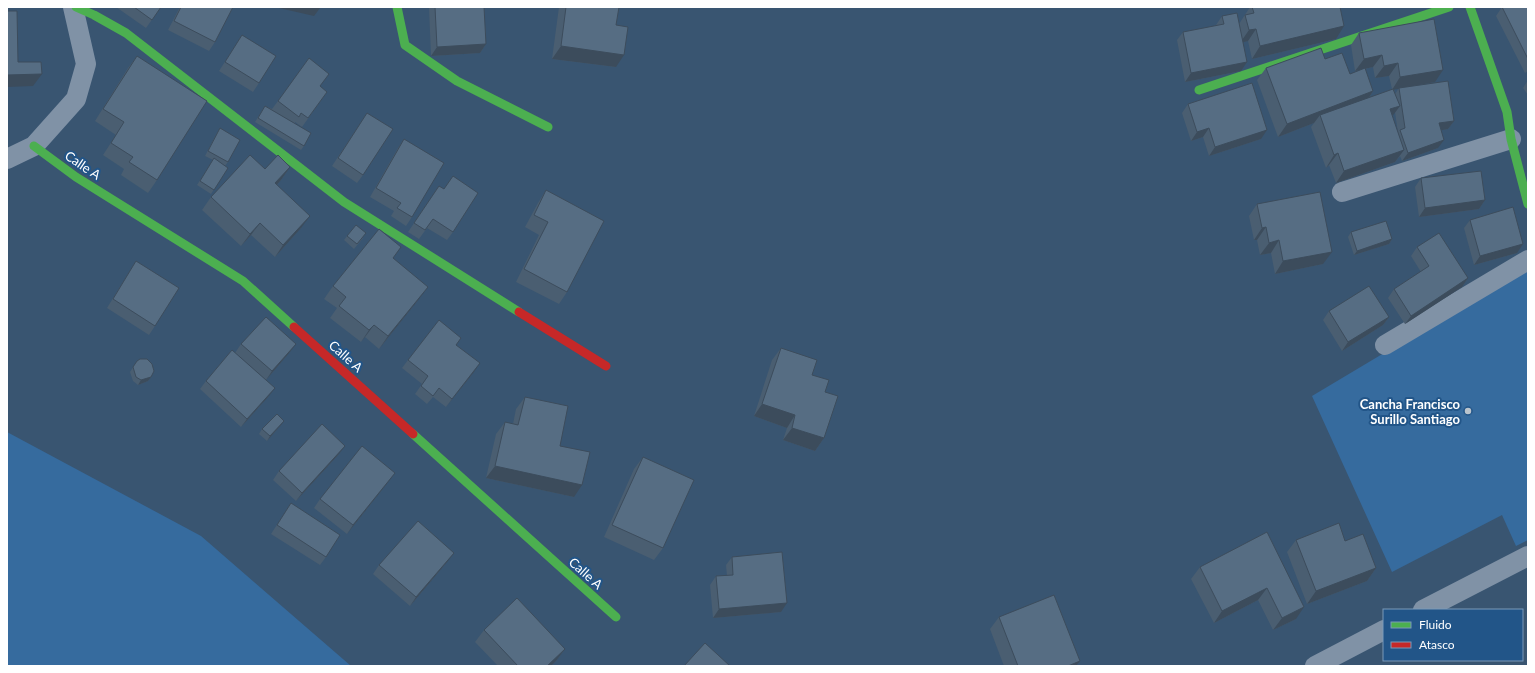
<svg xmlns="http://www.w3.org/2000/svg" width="1535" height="673" font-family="Lato,sans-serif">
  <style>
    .green { fill: #366b9e }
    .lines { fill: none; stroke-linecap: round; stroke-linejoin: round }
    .street { stroke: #8092a6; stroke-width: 20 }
    .fast { stroke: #4caf50; stroke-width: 9 }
    .jam { stroke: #c62828; stroke-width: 9 }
    .wall { fill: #4a5e71; fill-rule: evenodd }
    .shaded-wall { fill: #3c4c5c }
    .building { fill: #566d83; stroke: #3c4c5c }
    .poi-dot { fill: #bac4cd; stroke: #258; stroke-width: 1.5 }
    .labels { text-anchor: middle; stroke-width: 4; stroke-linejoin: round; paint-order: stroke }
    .street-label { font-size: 13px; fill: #fff; stroke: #258 }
    .poi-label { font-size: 13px; font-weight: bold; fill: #fff; stroke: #258; text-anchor: end }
  </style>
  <rect width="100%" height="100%" fill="#395571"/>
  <!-- green -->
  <path class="green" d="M1528,267V540L1516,546L1502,515L1392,572L1312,396Z
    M7,432L201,536L351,666H7Z"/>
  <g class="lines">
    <!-- street -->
    <path class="street" d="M7,159L34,146L76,99L86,64L73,7
      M1342,192L1511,139
      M1385,345L1528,260
      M1423,610L1528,556
      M1315,666L1384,630"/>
    <!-- fast -->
    <path class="fast" d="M76,7L94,15L126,33L344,202L519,312
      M397,7L405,45L457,81L548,127
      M1470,7L1507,112L1511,139L1528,204
      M1199,90L1449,7
      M34,146L76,177L243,281L294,327
      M413,434L616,617"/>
    <!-- jam -->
    <path class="jam" d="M519,312L606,366
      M294,327L413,434"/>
  </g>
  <!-- wall -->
  <path class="wall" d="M116,7H161L146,28Z
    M180,7H233L215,42L209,51L168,30Z
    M429,7H484L486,44L480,53L431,56Z
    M559,7H619L616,25V67L552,59Z
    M1250,7H1340L1336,39L1252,59L1248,41L1243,42L1241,71L1185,82L1177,40L1183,32L1217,26L1216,25L1222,16L1239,24Z
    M1502,7H1528V71L1525,73L1496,16Z
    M1359,33L1435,82L1405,87L1454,121L1448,129L1441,130L1438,148L1402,161L1400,156L1395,162L1336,183L1329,165L1326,168L1311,127L1314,123L1278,137L1257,80L1266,68L1325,59L1350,74L1360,70L1355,71L1351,45ZM1373,67L1375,78L1389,76L1392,89L1369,98L1373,91L1365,69ZM1399,88L1395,94L1394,89ZM1395,112L1398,133L1392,116Z
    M242,35L259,83L253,92L219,71Z
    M137,56L157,180L148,193L121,175L124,169L103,155L116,135L95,121L128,68Z
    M1528,80V95L1523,88Z
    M320,86L327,92L302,127L295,122V123L304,146L301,150L255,122L265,106L272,109L278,101Z
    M1188,104L1261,139L1209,156L1203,137L1191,141L1182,113Z
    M367,113L363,175L357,183L332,166Z
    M220,128L228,162L225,166L228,168L211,194L197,185L213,160L205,156L217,133Z
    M404,139L412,217L406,226L391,216L394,211L370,197L398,148Z
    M290,167L281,180L277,185L301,228L275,257L251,235L241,246L202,210L211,197L265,169Z
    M1421,178L1485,200L1479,209L1419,217L1415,187Z
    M439,186L453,232L447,240L427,228L419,239L408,232Z
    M546,190L567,292L559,304L516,282L539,235L525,227L538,203Z
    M1257,204L1323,264L1275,274L1271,253L1260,255L1257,240H1254L1249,216Z
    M1470,220L1517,253L1474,265L1464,228Z
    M1351,232L1392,239L1389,244L1354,255L1348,237Z
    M347,236L363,238L354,249L344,240Z
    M1417,247L1468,278L1462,287L1405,324L1388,298L1394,289L1421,272L1411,256Z
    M393,259L419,299L379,349L365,337L361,342L330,318L337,308L324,299L333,286Z
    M136,261L155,326L149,335L107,308Z
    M1329,311L1389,317L1383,325L1342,351L1323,320Z
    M241,344L290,352L266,380L269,396L241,427L200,389L206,381L235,353Z
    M456,345L474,372L446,407L433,397L427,404L415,394L422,384L402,368L408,360Z
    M781,348L812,375L825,392L824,438L815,451L783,440L787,428L754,416L772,360Z
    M137,361L151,377L148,381L138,385L133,381L130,372Z
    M525,397L560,446L574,497L486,478L496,434L505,422L513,424L516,409Z
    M281,425L267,441L259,434L262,429Z
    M339,454L296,501L273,480L279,471Z
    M643,457L663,548L654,560L604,537L634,469Z
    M389,481L347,534L314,508L320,499Z
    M291,503L326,557L320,565L271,534Z
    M1267,532L1296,619L1273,630L1258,600L1214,623L1191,579L1200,567Z
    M1296,540L1376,568L1367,581L1307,604L1287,552Z
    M732,557L781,612L713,618L710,585L716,576H727L726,565Z
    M448,561L410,606L373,574L379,565Z
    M999,617L1076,666H1004L990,629Z
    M484,630L565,649L556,661L551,666H498L475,642Z"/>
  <!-- shaded-wall -->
  <path class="shaded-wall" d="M280,7H316L320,8L314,16L279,8Z
    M1344,26L1336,39L1252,59L1260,46Z
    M1256,29L1248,41L1240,43L1249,30Z
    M486,44L480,53L431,56L437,47Z
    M561,46L624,55L616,67L552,59Z
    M1382,55L1373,67L1355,71L1364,59Z
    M1247,62L1241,71L1185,82L1191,73Z
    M1398,63L1389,76L1375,78L1384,66Z
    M1443,70L1435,82L1392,90L1400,77Z
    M42,74L33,86L7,87V75Z
    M1373,91L1365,104L1320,115L1314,123L1278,137L1287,124Z
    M1400,106L1391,118L1390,109Z
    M1454,121L1448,129L1432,132L1439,123Z
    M1209,128L1203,137L1191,141L1197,132Z
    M1267,130L1261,139L1209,156L1215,147Z
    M1444,140L1438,148L1402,161L1408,153Z
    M1404,150L1395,162L1336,183L1344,171Z
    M1338,153L1329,165L1326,168L1334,155Z
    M290,167L281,180L267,196L275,183Z
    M1485,200L1479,209L1419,217L1425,208Z
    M310,216L301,228L275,257L283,245Z
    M260,223L251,235L241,246L250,234Z
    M1266,227L1257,240H1254L1262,228Z
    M1392,239L1389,244L1354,255L1357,251Z
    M1279,240L1271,253L1260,255L1269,243Z
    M1523,244L1517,253L1474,265L1480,256Z
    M1332,252L1323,264L1275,274L1283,261Z
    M1468,278L1462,287L1405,324L1411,316Z
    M428,287L419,299L379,349L388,336Z
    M1389,317L1383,325L1342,351L1348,342Z
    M374,325L365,337L361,342L369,330Z
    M296,344L290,352L266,380L272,371Z
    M480,363L474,372L446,407L452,399Z
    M151,377L148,381L138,385L141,380Z
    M275,388L269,396L241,427L247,419Z
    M762,404L795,415L787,428L754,416Z
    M284,421L281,425L267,441L270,436Z
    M792,428L824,438L815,451L783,440Z
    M345,446L339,454L296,501L302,493Z
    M495,466L582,485L574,497L486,478Z
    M395,473L389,481L347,534L353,525Z
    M454,553L448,561L410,606L416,597Z
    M1376,568L1367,581L1307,604L1316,591Z
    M1267,588L1258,600L1214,623L1222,611Z
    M787,603L781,612L713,618L719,609Z
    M1304,607L1296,619L1273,630L1282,618Z
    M565,649L556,661L551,666H547Z
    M1080,661L1076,666H1068Z"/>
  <!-- building -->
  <path class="building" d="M134,7H161L152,20Z
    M181,7H233L215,42L174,21Z
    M435,7H484L486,44L437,47Z
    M566,7H619L616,25L628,27L624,55L561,46Z
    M1252,7H1340L1344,26L1260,46L1256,29L1249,30L1245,15L1254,13Z
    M1502,7H1528V59Z
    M7,11H17L18,62H41L42,74L7,75Z
    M1237,13L1247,62L1191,73L1183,32L1224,24L1222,16Z
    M1434,19L1443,70L1400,77L1398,63L1384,66L1382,55L1364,59L1359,33Z
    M242,35L276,56L259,83L225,62Z
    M1321,48L1325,59L1342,53L1350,74L1365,68L1373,91L1287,124L1266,68Z
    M137,56L207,101L157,180L129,162L133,157L111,143L124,122L103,109Z
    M309,58L329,74L320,86L327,92L308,118L301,113L299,117L278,101Z
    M1448,81L1454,121L1439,123L1444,140L1408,153L1400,130L1405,128L1399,88Z
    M1252,83L1267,130L1215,147L1209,128L1197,132L1188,104Z
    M1393,89L1400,106L1390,109L1404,150L1344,171L1338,153L1334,155L1320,115Z
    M265,106L311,133L304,146L258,118Z
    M367,113L393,129L363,175L338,158Z
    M220,128L240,140L228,162L208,151Z
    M404,139L444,163L412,217L397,208L401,203L376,188Z
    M250,155L265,169L278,155L290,167L275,183L310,216L283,245L260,223L250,234L211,197Z
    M214,158L228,168L214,190L200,181Z
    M1481,171L1485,200L1425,208L1421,178Z
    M453,176L478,193L453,232L433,219L425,230L414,223L439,186L444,189Z
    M546,190L604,221L567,292L524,269L548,222L534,215Z
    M1320,192L1332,252L1283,261L1279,240L1269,243L1266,227L1262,228L1257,204Z
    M1513,207L1523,244L1480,256L1470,220Z
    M1386,221L1392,239L1357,251L1351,232Z
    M356,225L366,233L357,244L347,236Z
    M379,229L401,247L393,258L428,287L388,336L374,325L369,330L339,306L346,297L333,286Z
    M1439,233L1468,278L1411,316L1394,289L1429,266L1417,247Z
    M136,261L179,288L155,326L113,299Z
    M1369,286L1389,317L1348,342L1329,311Z
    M266,317L296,344L272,371L241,344Z
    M439,320L461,338L456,345L480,363L452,399L439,388L433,396L421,386L428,376L408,360Z
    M781,348L817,360L812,375L829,380L825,392L838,396L824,438L792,428L795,415L762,404Z
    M232,350L275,388L247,419L206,381Z
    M140,359H147L152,364L154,371L151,377L141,380L136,377L133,367L137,361Z
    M525,397L568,406L560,446L590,452L582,485L495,466L505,422L518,425Z
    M277,414L284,421L270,436L262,429Z
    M322,424L345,446L302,493L279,471Z
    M362,446L395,473L353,525L320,499Z
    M643,457L694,480L663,548L612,525Z
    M291,503L340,535L326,557L277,525Z
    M418,521L454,553L416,597L379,565Z
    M1339,523L1345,541L1363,534L1376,568L1316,591L1296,540Z
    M1267,532L1304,607L1282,618L1267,588L1222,611L1200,567Z
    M782,552L787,603L719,609L716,576L733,575L732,557Z
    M1054,595L1080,661L1068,666H1018L999,617Z
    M517,598L565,649L547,666H518L484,630Z
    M705,643L730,666H684Z"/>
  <!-- markers -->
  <circle class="poi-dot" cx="1468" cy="411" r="4"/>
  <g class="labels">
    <!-- street labels -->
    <g class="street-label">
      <text transform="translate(83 165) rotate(34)" y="5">Calle A</text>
      <text transform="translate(346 356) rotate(42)" y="5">Calle A</text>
      <text transform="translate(586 573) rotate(42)" y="5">Calle A</text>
    </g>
    <!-- poi labels -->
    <g class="poi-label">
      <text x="1460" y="409">Cancha Francisco<tspan x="1460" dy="15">Surillo Santiago</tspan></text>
    </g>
  </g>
  <!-- border -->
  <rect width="1535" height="673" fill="none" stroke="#ffffff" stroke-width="16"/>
  <!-- legend -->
  <rect x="1383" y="609" width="140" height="52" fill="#225588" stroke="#7a99b8"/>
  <rect x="1391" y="622" width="20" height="6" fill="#4caf50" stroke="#7a99b8"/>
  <text x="1419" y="629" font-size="12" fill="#ffffff">Fluido</text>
  <rect x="1391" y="642" width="20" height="6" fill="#c62828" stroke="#7a99b8"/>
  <text x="1419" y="649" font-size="12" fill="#ffffff">Atasco</text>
</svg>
